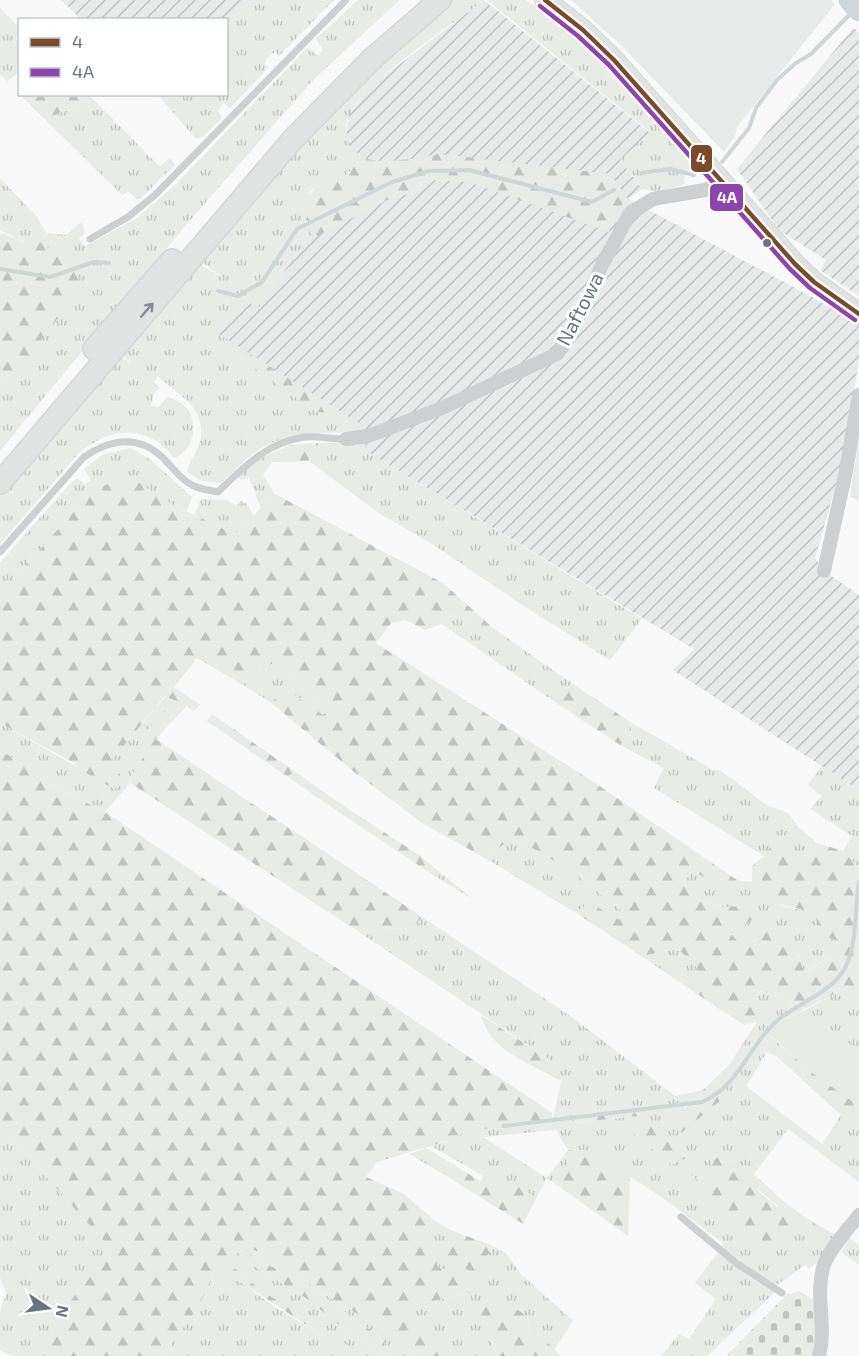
<svg xmlns="http://www.w3.org/2000/svg" width="859" height="1356" font-family="'Exo 2',sans-serif">
  <style>
    .built { fill: #e8e9e9 }
    .industrial { fill: url(#industrial-furrows) }
    .grass { fill: url(#grass-tufts); fill-rule: evenodd }
    .forest { fill: url(#forest-firs) }
    .cemetery { fill: url(#cemetery-stones) }
    .garden { fill: #e8ebe6 }
    .lines { fill: none; stroke-linecap: round; stroke-linejoin: round }
    .stream { stroke: #ced6d9; stroke-width: 4 }
    .river { stroke: #ced6d9; stroke-width: 21 }
    .secondary-casing { stroke: #d5d6d7; stroke-width: 22 }
    .primary-casing { stroke: #d5d6d7; stroke-width: 24 }
    .lane { stroke: #cecfd0; stroke-width: 7 }
    .street { stroke: #cecfd0; stroke-width: 14 }
    .secondary { stroke: #e1e2e2; stroke-width: 20 }
    .primary { stroke: #e1e2e2; stroke-width: 21 }
    .bus-1-casing { stroke: #fff; stroke-width: 9 }
    .bus-2-casing { stroke: #fff; stroke-width: 9 }
    .bus-1 { stroke: #7a4b2a; stroke-width: 4.5 }
    .bus-2 { stroke: #8e44ad; stroke-width: 4.5 }
    .oneway { stroke: #7e8c96 }
    .bus-dot { fill: #657683; stroke: #fff; stroke-width: 2 }
    .labels { text-anchor: middle; stroke-width: 6; stroke-linejoin: round; paint-order: stroke }
    .street-label { font-size: 20px; fill: #657683; stroke: #fff }
    .line-badge { stroke: #fff; stroke-width: 2 }
    .badge-label { font-size: 16px; text-anchor: middle; font-weight: bold; fill: #fff }
  </style>
  <defs>
    <pattern id="industrial-furrows" width="10" height="10" patternUnits="userSpaceOnUse" patternTransform="scale(1.5)"><rect width="10" height="10" fill="#e8e9e9"/><path d="M-1 1l2-2M0 10L10 0M9 11l2-2" fill="none" stroke="#c0c1c2"/></pattern>
    <pattern id="grass-tufts" width="24" height="20" patternUnits="userSpaceOnUse" patternTransform="scale(1.5)"><rect width="24" height="20" fill="#e8ebe6"/><path d="M3 7l-1-3M5 7V3M7 7l1-3M15 17l-1-3M17 17v-4M19 17l1-3" fill="none" stroke="#c0c3c0"/></pattern>
    <pattern id="forest-firs" width="22" height="20" patternUnits="userSpaceOnUse" patternTransform="scale(1.5)"><rect width="22" height="20" fill="#e8ebe6"/><path d="M5 1l3.5 6h-7zM16 11l3.5 6h-7z" fill="#c0c3c0"/></pattern>
    <pattern id="cemetery-stones" width="16" height="16" patternUnits="userSpaceOnUse" patternTransform="scale(1.5)"><rect width="16" height="16" fill="#e8ebe6"/><path d="M2 7V4a2 2 0 0 1 4 0v3zM10 15v-3a2 2 0 0 1 4 0v3z" fill="#c0c3c0"/></pattern>
  </defs>
  <rect width="100%" height="100%" fill="#f9f9f9"/>
  <!-- built -->
  <path class="built" d="M571,0H831L835,4L737,127L736,134L724,152L622,46Z
    M859,439V501L850,496Z"/>
  <!-- industrial -->
  <path class="industrial" d="M61,0H253L227,26L226,20L81,19Z
    M484,0L650,133L620,160L642,189L628,199L812,297L859,325V361L841,467L815,558L824,571L859,595V790L673,670L694,649L366,451L360,424L213,331L251,303L259,308L306,240L385,201L425,188L434,180L469,181L609,231L616,211L399,161L376,162L363,158L351,148L346,137L349,115L371,86Z
    M853,28L859,32V296L820,270L826,260L779,230L737,169Z"/>
  <!-- grass -->
  <path class="grass" d="M253,0H334L279,56L275,52L266,59L265,64L268,68L230,108L223,103L218,111L222,118L203,137L196,139L158,95L226,94L227,26Z
    M358,0H400L315,78L185,226L0,451V383L17,370L48,256L47,243L28,244L0,230V178L37,217L46,233L66,235L82,222L85,233L79,239L85,246L137,218L176,184L308,47L318,56L323,50L316,39Z
    M451,0H484C448,28 370,77 350,114C341,130 348,149 363,158L342,179L333,170L310,192L305,228L315,237L306,240L259,308L251,303L214,331L228,340L234,353L316,412L334,413L346,424H360L361,431C326,434 292,430 260,449C245,458 235,472 221,483L202,481L187,472C189,461 198,452 200,441C207,407 179,396 158,376L154,382L160,388L154,393L151,405L158,408L167,397C174,399 184,404 188,410C199,425 192,453 174,458C146,423 111,427 79,453L0,544V494L5,488L17,497L6,486L118,354L132,364L120,352L197,262L224,279L199,260L296,148L429,18Z
    M487,0H525L549,15L588,47L693,163L684,178L685,184L659,192L642,189L620,160L650,132Z
    M0,8L19,27L16,38L19,44V72L7,81L0,74Z
    M93,99L160,167L170,158L175,165L140,199H137L128,192L122,195L45,119Z
    M364,442L366,451L642,619L610,660L522,605L434,545L380,514L309,461L316,443Z
    M131,448L151,460L192,497L187,511L175,506L93,490L0,594V563L65,489L77,478L85,484L91,480L84,469L102,455Z
    M281,449L284,462H272L263,475L275,494L261,508L249,478L240,480L239,478C250,463 264,456 281,449Z
    M201,499L227,500L237,506L240,501C248,503 250,508 253,516L235,534L194,515Z
    M451,615L461,617L480,629L493,628L573,684L549,698L442,624Z
    M278,659L303,690L330,708L323,715L289,691L270,702L243,685Z
    M166,696L176,701L143,734L156,739L133,773L130,783L105,812L45,782L0,749V723L114,788L116,769L111,760Z
    M632,723L713,770H720L768,806L788,813L799,828L817,843L812,854L797,857L777,837L764,856L654,788L664,768L620,745L630,734Z
    M822,766L859,790V868L843,851L852,836L810,809L822,796L808,785Z
    M294,771L341,804L340,813L288,777Z
    M514,837L576,874L621,910L619,921L589,902L576,913L485,858Z
    M430,864L474,900L427,871Z
    M693,871L721,887L737,880L752,882C771,901 776,907 804,910L814,900L836,940L838,952L803,973L799,954L756,941L742,947L730,934L721,907L691,897L684,881Z
    M422,917L572,1017L675,1096L703,1090L701,1096L684,1107L681,1133L699,1116L725,1082L712,1081L729,1065L757,1022L756,990L792,1001L783,1020L769,1035L782,1047L776,1056L767,1052L746,1086L822,1144L841,1115L859,1127V1182L788,1129L754,1174C780,1200 805,1220 838,1236L821,1259L809,1269L805,1265L777,1285L750,1270L721,1247L723,1243L660,1196L591,1151L569,1150L566,1172L560,1187L547,1178L536,1198L519,1187L509,1191L500,1187L490,1173L483,1176L431,1146L449,1141V1137L485,1129L552,1123L561,1081L548,1074L553,1062L359,932L413,927ZM629,1105L637,1116L574,1123L570,1115ZM556,1130L568,1150L547,1178L483,1137ZM723,1157L739,1164L749,1182L778,1206L754,1239L687,1172L705,1186L726,1192L709,1158Z
    M678,949L696,966L694,992L641,956Z
    M848,987L859,999V1051L803,1011Z
    M0,1132L16,1143L111,1249L55,1321L44,1353L48,1356H12L0,1350V1312L6,1292L0,1278Z
    M426,1148L454,1165L448,1177L409,1154Z
    M433,1219L448,1229L442,1246L477,1274L493,1246L505,1252L521,1274L573,1321L554,1350L545,1340L531,1338L527,1316L481,1328L500,1356H443L403,1321L410,1306L470,1293L462,1279L437,1266L410,1241Z
    M849,1237L859,1245V1265L841,1252Z
    M236,1243L273,1257L316,1289L398,1338L414,1356H390L383,1351L385,1340L318,1293L246,1252Z
    M230,1251L238,1253L251,1264L309,1300L335,1322L366,1342L379,1356H358L360,1354L259,1289L238,1270L220,1263Z
    M718,1252L775,1292L707,1356H661L679,1334L689,1339L716,1299L695,1283Z
    M214,1271L241,1282L272,1305L356,1356H163L200,1304Z"/>
  <!-- forest -->
  <path class="forest" d="M20,95H88L93,99L45,119Z
    M439,154L610,174L628,199L616,211L609,232L469,182L434,180L425,188L385,201L315,237L305,228L307,216L304,203L321,179L333,169L342,179L363,158C388,165 414,158 439,154Z
    M2,233L28,244L47,242L48,256L76,253L79,292L17,370L0,383V234Z
    M228,340L360,424L346,425L334,413L316,412L234,353Z
    M316,443L309,461L284,462L281,449L291,445Z
    M128,476L175,506L235,534L275,494L443,583L493,628L480,629L461,617L451,615L442,624L425,630L406,620L391,623L376,643L598,785L737,880L721,887L693,871L684,881L691,897L721,907L750,906L752,920L731,934L742,946L756,941L766,926C798,940 794,941 804,973L838,952L836,940L819,934L814,901L804,910L773,903L752,882V866L764,856L777,837L797,857L812,854L817,843L843,851L859,868V999L848,987L783,1020L792,1001L757,990V1022L744,1025L694,992L696,966L678,949L641,956L576,913L589,902L619,920L621,910L576,874L514,837L485,858L425,825L353,771L270,702L289,691L323,715L330,708L303,690L278,659L243,685L197,658L174,687L200,705L194,711L187,706L156,739L422,917L413,927L359,932L130,783L133,773L155,739L143,734L176,701L165,696L112,760L124,782L114,789L81,770L72,762L0,723V594L93,490Z
    M573,684L632,723L630,734L620,745L549,698Z
    M212,714L294,771L288,777L207,721Z
    M0,749L45,782L105,812L552,1113V1123L485,1129L449,1137L450,1140L377,1162L366,1177L404,1194L433,1219L411,1241L438,1257L437,1266L462,1279L470,1293L410,1306L404,1320L443,1356H414L398,1338L316,1289L273,1257L238,1244L246,1252L318,1293L385,1340L383,1351L390,1356H379L366,1342L335,1322L309,1300L251,1264L238,1253L230,1251L221,1263L238,1270L259,1289L361,1354L356,1356L341,1348L241,1282L214,1271L200,1304L163,1356H49L44,1353L55,1321L111,1249L16,1143L0,1132Z
    M341,804L422,857L430,864L427,871L340,813Z
    M481,1015L553,1062L548,1074C520,1059 490,1048 481,1015Z
    M782,1047L814,1074L859,1106V1127L841,1115L776,1056Z
    M712,1081L725,1082L726,1096L681,1133L677,1129C677,1111 687,1106 701,1096L703,1090Z
    M629,1105L638,1116L573,1123L570,1115Z
    M651,1126L687,1158L671,1165L629,1130Z
    M568,1150L591,1151L630,1176L628,1236L560,1187L566,1172Z
    M723,1157L739,1164L749,1182L757,1180L759,1192L793,1220L769,1251L680,1178L681,1173L687,1172L705,1186L716,1183L725,1191L709,1158Z
    M454,1165L482,1182L483,1176L490,1173L500,1187L509,1191L519,1187L536,1198L523,1224L448,1177Z
    M448,1229L493,1246L477,1274L445,1260L442,1246Z
    M493,1300L507,1303L527,1316L531,1338L545,1340L561,1356H500L481,1328L480,1302Z"/>
  <!-- cemetery -->
  <path class="cemetery" d="M799,1291L814,1300L818,1310L815,1356H726L786,1295Z"/>
  <!-- garden -->
  <path class="garden" d="M803,1011L859,1051V1106L814,1074L769,1035L783,1020Z"/>
  <g class="lines">
    <!-- stream -->
    <path class="stream" d="M722,162L749,128L756,108L777,80L796,63L811,54L856,8
      M641,173L670,169L694,175
      M0,269L50,277L94,262L109,263
      M218,291L238,296L262,282L297,229L392,182L429,171L469,170L592,202L614,190
      M503,1126L702,1102C740,1086 749,1044 779,1019C800,1002 831,993 845,968C858,943 854,910 859,882"/>
    <!-- river -->
    <path class="river" d="M849,0L859,11"/>
    <defs>
      <path id="secondary" d="M545,0L583,30L614,60L795,264L814,282L859,314"/>
      <path id="primary" d="M94,349L172,260
        M0,483L294,138L374,57L440,0"/>
    </defs>
    <!-- secondary casing -->
    <use href="#secondary" class="secondary-casing"/>
    <!-- primary casing -->
    <use href="#primary" class="primary-casing"/>
    <!-- lane -->
    <path class="lane" d="M90,239L128,217L155,195L346,0
      M0,552L84,457C109,440 136,434 161,456C170,464 177,475 187,482C196,489 208,490 218,492C244,467 266,443 304,437C317,436 333,439 346,439
      M681,1217L736,1263L782,1293"/>
    <!-- street -->
    <path class="street" d="M346,439L368,436L442,408L557,354L571,335L601,267L630,213L653,199L705,190L721,181
      M824,571L846,471L859,395
      M819,1356C827,1327 815,1297 823,1268C826,1253 849,1228 859,1215"/>
    <!-- secondary -->
    <use href="#secondary" class="secondary"/>
    <!-- primary -->
    <use href="#primary" class="primary"/>
    <defs>
      <path id="bus-1" d="M545,0L583,30L614,60L795,264L814,282L859,314"/>
      <path id="bus-2" d="M540,6L578,36L609,65L790,269L810,288L855,320"/>
    </defs>
    <!-- bus-1 casing -->
    <use href="#bus-1" class="bus-1-casing"/>
    <!-- bus-2 casing -->
    <use href="#bus-2" class="bus-2-casing"/>
    <!-- bus-1 -->
    <use href="#bus-1" class="bus-1"/>
    <!-- bus-2 -->
    <use href="#bus-2" class="bus-2"/>
  </g>
  <!-- one-way arrows -->
  <defs><path id="oneway-shaft" d="M-6 0H5M1.5-3L5.5 0L1.5 3" fill="none" stroke-width="1.6" stroke-linecap="round" stroke-linejoin="round" transform="scale(1.5)"/></defs>
  <use class="oneway" href="#oneway-shaft" transform="translate(147 310) rotate(-49)"/>
  <!-- markers -->
  <circle class="bus-dot" cx="767" cy="243" r="5"/>
  <g class="labels">
    <!-- street labels -->
    <g class="street-label">
      <text transform="translate(580 309) rotate(-63)" y="7">Naftowa</text>
    </g>
  </g>
  <g class="line-badge">
    <rect x="690" y="144" width="23" height="29" rx="6" fill="#7a4b2a"/>
    <rect x="709" y="183" width="35" height="29" rx="6" fill="#8e44ad"/>
  </g>
  <g class="badge-label">
    <text x="701" y="164">4</text>
    <text x="727" y="203">4A</text>
  </g>
  <!-- legend -->
  <rect x="18" y="18" width="210" height="78" fill="#ffffff" stroke="#c1c8cd" stroke-width="1.5"/>
  <rect x="30" y="38" width="30" height="9" fill="#7a4b2a" stroke="#c1c8cd" stroke-width="1.5"/>
  <text x="72" y="48" font-size="18" fill="#657683">4</text>
  <rect x="30" y="68" width="30" height="9" fill="#8e44ad" stroke="#c1c8cd" stroke-width="1.5"/>
  <text x="72" y="78" font-size="18" fill="#657683">4A</text>
  <!-- north arrow -->
  <g transform="translate(48 1308) rotate(103)" stroke="#ffffff" stroke-width="4.5" paint-order="stroke">
  <path d="M0-4.5L10 22L0 15L-10 22Z" fill="#657683"/>
  <text y="-9" font-size="16" font-weight="bold" text-anchor="middle" fill="#657683">N</text>
  </g>
</svg>
